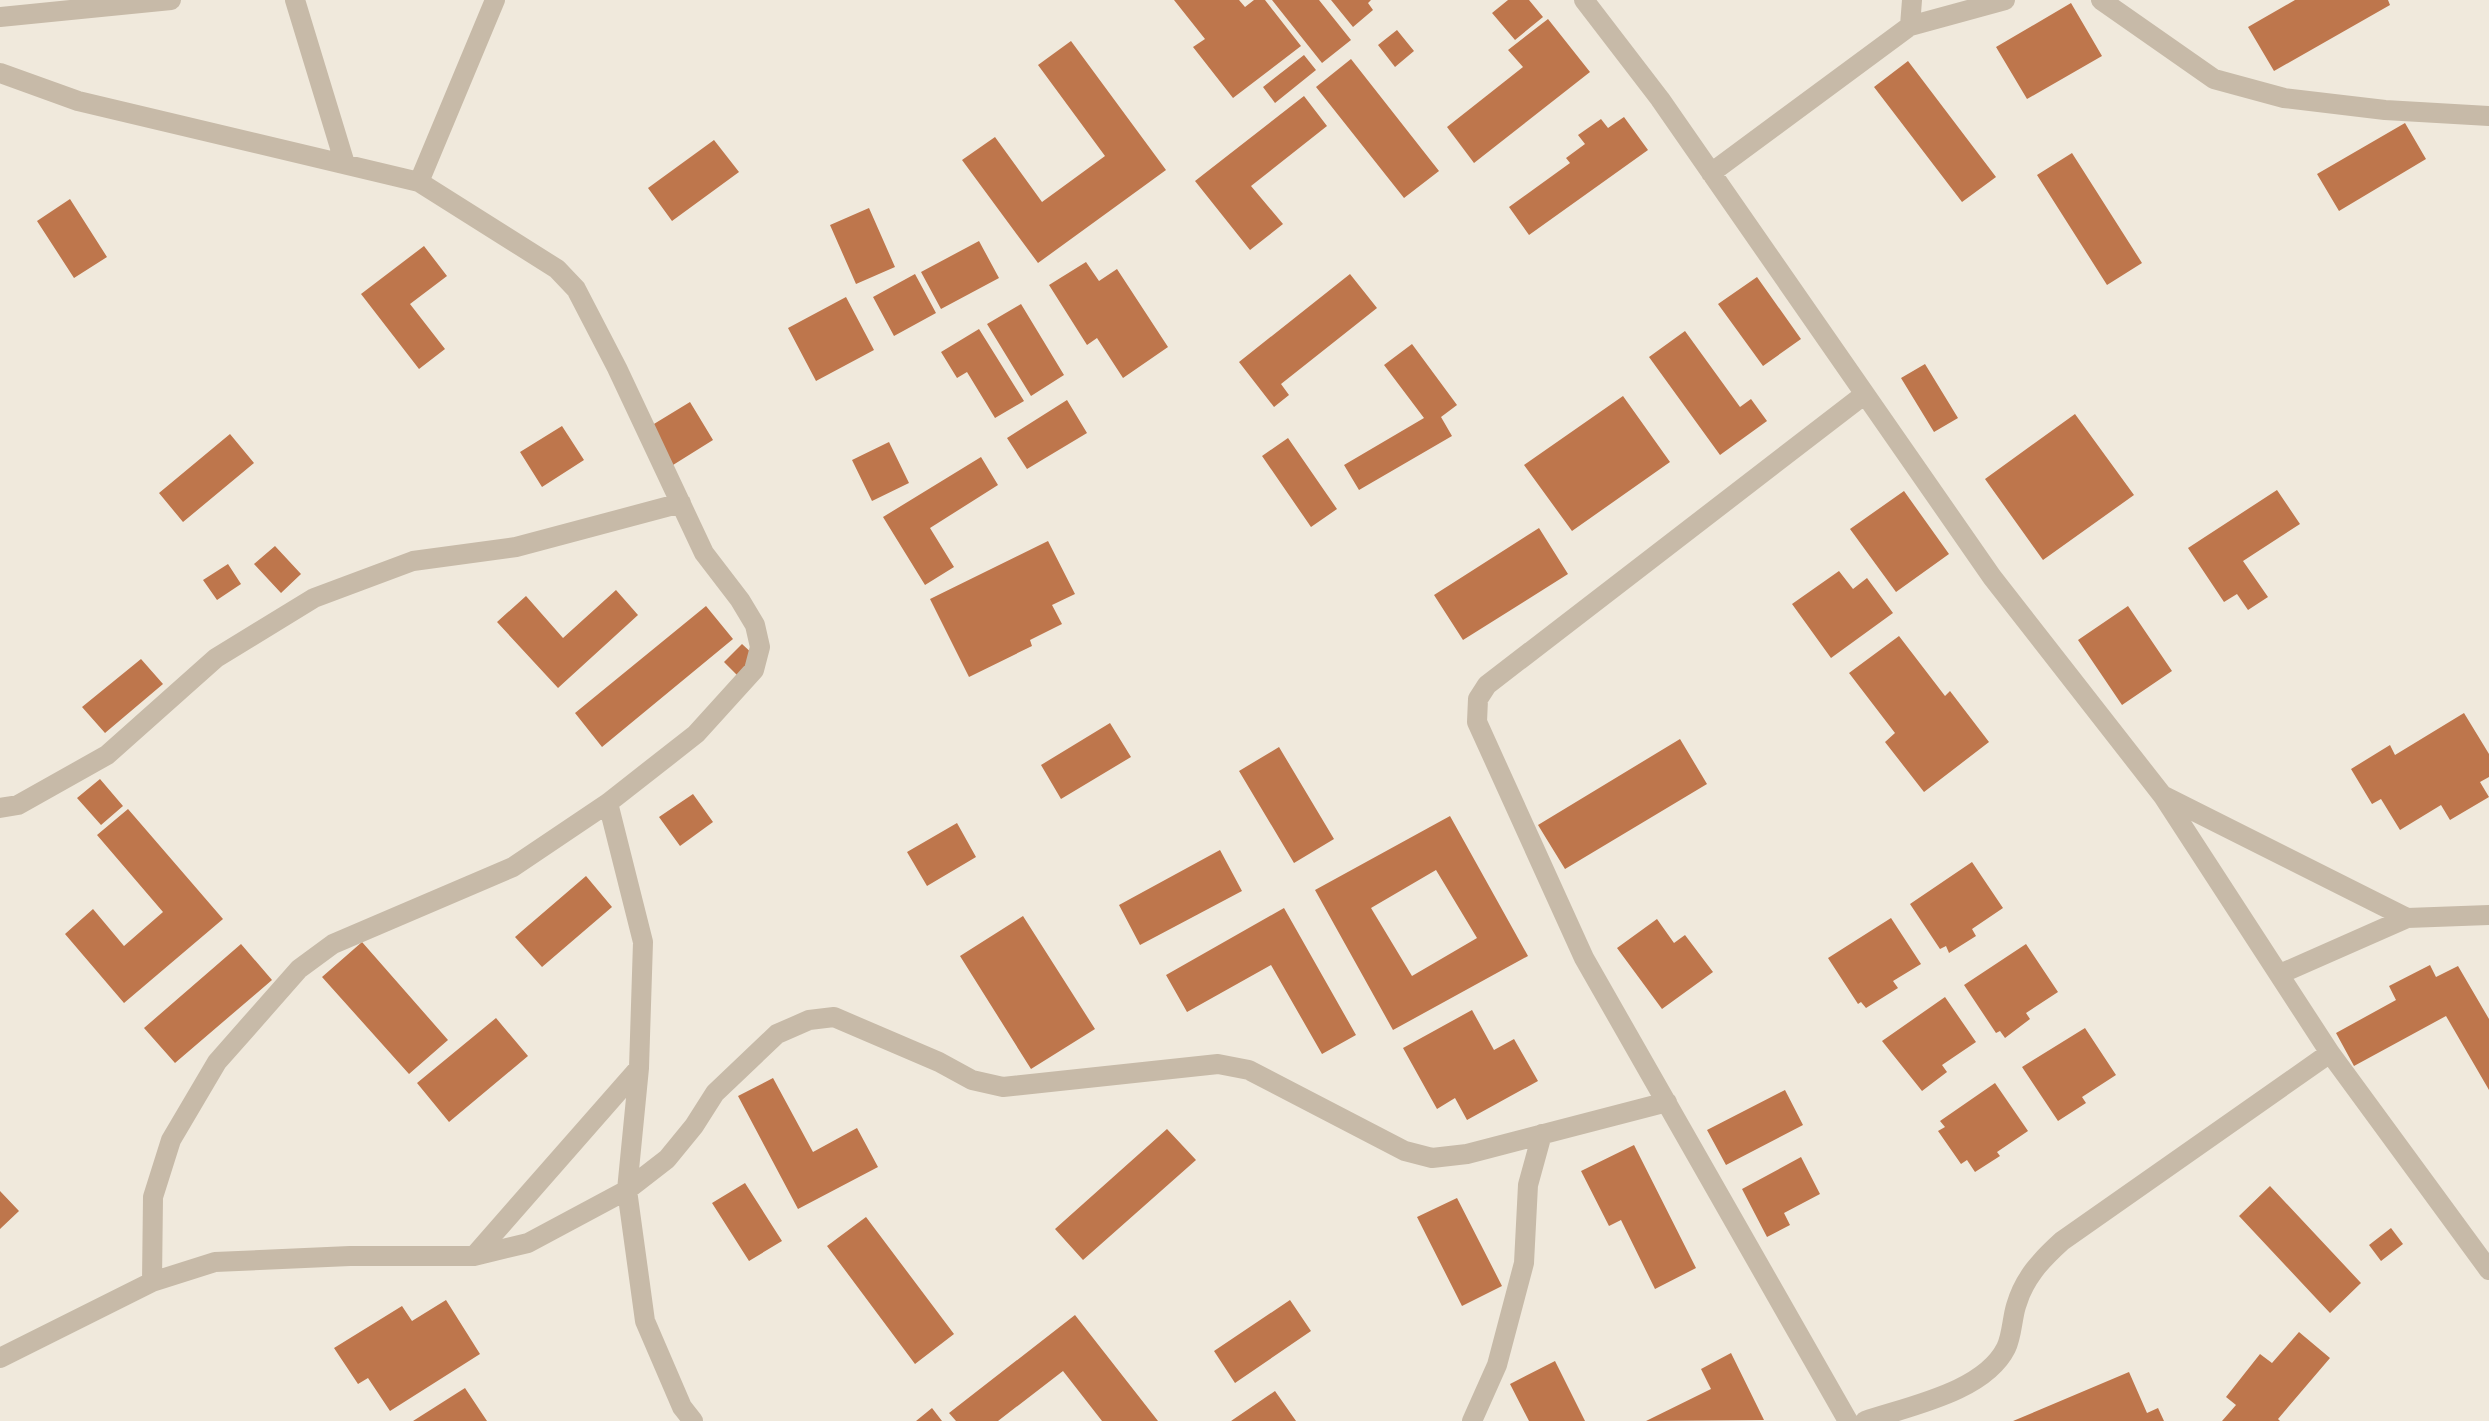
<svg xmlns="http://www.w3.org/2000/svg" width="2489" height="1421" font-family="'Source Sans 3',sans-serif">
  <style>
    .building { fill: #be764c; fill-rule: evenodd }
    .lines { fill: none; stroke-linecap: round; stroke-linejoin: round }
    .street { stroke: #c7baa8; stroke-width: 20 }
  </style>
  <rect width="100%" height="100%" fill="#f0e9dc"/>
  <!-- building -->
  <path class="building" d="M1174,0H1239L1245,7L1254,0H1265L1301,46L1233,98L1193,47L1205,39Z
    M1272,0H1319L1351,40L1322,63Z
    M1331,0H1371L1368,3L1373,10L1353,27Z
    M1508,0H1529L1543,17L1515,40L1492,13Z
    M2295,0H2388L2390,5L2274,71L2248,27Z
    M2071,3L2102,56L2027,99L1996,47Z
    M1548,19L1590,72L1474,163L1447,127L1523,67L1508,50Z
    M1397,30L1414,51L1395,67L1378,45Z
    M1071,41L1166,170L1038,263L962,160L995,137L1042,202L1105,156L1038,65Z
    M1304,55L1316,70L1275,103L1263,87Z
    M1351,59L1439,171L1404,198L1316,87Z
    M1908,61L1996,177L1962,202L1874,87Z
    M1304,96L1327,126L1251,186L1283,224L1250,250L1195,181Z
    M1624,117L1648,150L1529,235L1509,207L1570,163L1566,158L1585,144L1578,135L1601,119L1608,128Z
    M2405,123L2426,159L2339,211L2317,174Z
    M714,140L739,172L672,221L648,188Z
    M2072,153L2142,263L2107,285L2037,175Z
    M70,199L107,257L74,278L37,221Z
    M869,208L895,267L856,284L830,225Z
    M979,241L999,278L941,309L921,272Z
    M424,246L447,276L410,304L445,349L419,369L361,294Z
    M1086,262L1099,281L1117,269L1168,347L1123,378L1097,338L1087,345L1049,285Z
    M915,274L936,313L894,336L873,297Z
    M1350,274L1377,308L1281,384L1289,395L1274,407L1239,362Z
    M1757,277L1801,339L1763,366L1718,304Z
    M846,297L874,350L816,381L788,328Z
    M1021,304L1064,375L1031,396L987,324Z
    M979,329L1024,401L995,418L967,372L957,378L941,352Z
    M1685,331L1740,407L1751,399L1767,421L1720,455L1649,357Z
    M1412,344L1457,405L1441,417L1452,436L1359,490L1344,465L1424,418L1384,365Z
    M1925,364L1958,418L1934,432L1901,378Z
    M1623,396L1670,462L1572,531L1524,465Z
    M1067,400L1087,433L1027,469L1007,438Z
    M690,402L713,440L673,465L649,427Z
    M2075,414L2134,495L2043,560L1985,479Z
    M562,426L584,460L542,487L520,452Z
    M230,434L254,463L183,522L159,493Z
    M1288,438L1337,509L1311,527L1262,456Z
    M889,442L909,483L872,501L852,460Z
    M981,457L998,485L930,528L954,567L925,585L883,517Z
    M2277,490L2300,524L2243,561L2268,597L2248,610L2237,594L2224,602L2188,548Z
    M1904,491L1949,554L1896,592L1850,529Z
    M1539,528L1568,574L1463,640L1434,595Z
    M1048,541L1075,594L1052,605L1062,624L1030,640L1032,646L969,677L930,599Z
    M275,546L301,574L281,593L254,564Z
    M228,564L241,584L217,600L203,580Z
    M1839,571L1853,589L1867,578L1893,613L1831,658L1792,604Z
    M616,590L638,615L558,688L497,622L526,596L563,638Z
    M706,606L733,639L602,747L575,713Z
    M2128,606L2172,671L2122,705L2078,640Z
    M1899,636L1945,696L1950,691L1989,742L1924,792L1885,742L1895,733L1849,673Z
    M742,644L755,656L737,675L724,662Z
    M141,659L163,684L105,733L82,707Z
    M2464,713L2489,754V777L2480,782L2489,797L2450,820L2441,805L2400,830L2381,799L2372,804L2351,769L2390,745L2395,755Z
    M1110,723L1131,757L1061,799L1041,765Z
    M1680,739L1707,784L1565,869L1538,825Z
    M1279,747L1334,839L1294,863L1239,771Z
    M100,779L123,806L101,825L77,798Z
    M693,794L713,822L680,846L659,817Z
    M128,809L223,919L124,1003L65,934L93,909L124,946L163,912L97,835Z
    M1450,816L1528,956L1393,1030L1315,890ZM1436,870L1477,938L1412,976L1371,908Z
    M957,823L976,857L927,886L907,852Z
    M1220,850L1242,891L1140,945L1119,905Z
    M1972,862L2003,908L1972,929L1976,936L1949,953L1946,946L1940,949L1910,904Z
    M586,876L612,907L542,967L515,937Z
    M1284,908L1356,1035L1322,1054L1271,965L1187,1012L1166,975Z
    M1023,916L1095,1029L1031,1069L960,956Z
    M1891,918L1921,964L1893,981L1898,988L1866,1008L1861,1002L1858,1004L1828,958Z
    M1657,919L1674,943L1685,935L1713,972L1662,1009L1617,948Z
    M362,942L448,1040L409,1074L322,977Z
    M241,944L272,980L175,1063L144,1028Z
    M2026,944L2058,992L2026,1013L2030,1019L2005,1038L2000,1031L1996,1033L1964,985Z
    M2430,965L2436,977L2458,966L2489,1019V1090L2446,1016L2354,1066L2336,1033L2396,1000L2389,986Z
    M1945,997L1976,1042L1942,1065L1947,1072L1922,1091L1882,1041Z
    M1472,1010L1494,1050L1514,1039L1538,1081L1467,1120L1455,1098L1437,1109L1403,1048Z
    M496,1018L528,1056L449,1122L417,1083Z
    M2085,1028L2116,1075L2082,1097L2086,1103L2058,1121L2022,1067Z
    M773,1078L813,1152L857,1128L878,1167L798,1209L738,1096Z
    M1995,1083L2028,1131L1997,1152L2000,1156L1975,1172L1967,1160L1961,1164L1938,1131L1945,1127L1940,1121Z
    M1785,1090L1803,1125L1726,1165L1707,1130Z
    M1167,1129L1196,1160L1083,1260L1055,1229Z
    M1634,1145L1696,1268L1655,1289L1621,1220L1609,1226L1581,1171Z
    M1801,1157L1820,1194L1784,1213L1790,1225L1767,1237L1742,1189Z
    M745,1183L782,1241L749,1261L712,1203Z
    M2270,1186L2361,1283L2330,1313L2239,1216Z
    M0,1191L19,1211L0,1229Z
    M1457,1198L1502,1286L1462,1306L1417,1217Z
    M866,1217L954,1334L915,1364L827,1246Z
    M2391,1228L2403,1244L2381,1261L2369,1245Z
    M446,1300L480,1354L390,1411L368,1378L358,1384L334,1348L402,1306L412,1321Z
    M1290,1300L1311,1331L1235,1383L1214,1351Z
    M1075,1315L1158,1421H1102L1063,1371L998,1421H956L949,1413Z
    M2299,1332L2330,1358L2278,1419L2280,1421H2222L2236,1405L2226,1397L2260,1354L2272,1363Z
    M1731,1353L1764,1420L1646,1421L1711,1389L1701,1369Z
    M1555,1361L1585,1421H1529L1510,1384Z
    M2129,1372L2147,1413L2158,1408L2164,1421H2013Z
    M465,1388L487,1421H413Z
    M1275,1391L1296,1421H1231Z
    M932,1408L942,1421H916Z"/>
  <g class="lines">
    <!-- street -->
    <path class="street" d="M295,0L345,164
      M1584,0L1660,99L1992,577L2163,796L2330,1053L2489,1270
      M2101,0L2214,79L2284,98L2385,110L2489,116
      M0,17L171,0
      M1910,26L1912,0
      M0,73L78,101L419,182L557,269L576,289L617,368L704,553L740,600L755,625L760,647L754,670L696,734L608,803L513,867L333,944L299,969L217,1062L171,1140L153,1197L152,1282
      M1711,173L1910,26L2005,0
      M419,182L495,0
      M2164,796L2407,918
      M608,803L643,942L639,1068L627,1190L645,1321L682,1407L693,1421
      M0,808L18,805L107,755L216,658L314,598L413,561L516,547L681,503
      M2280,974L2407,918L2489,915
      M474,1256L639,1068
      M0,1358L152,1282L215,1262L350,1256H474L528,1243L627,1190L667,1159L694,1126L715,1093L777,1034L809,1020L834,1017L939,1062L972,1080L1003,1087L1218,1064L1249,1070L1405,1151L1432,1158L1467,1154L1667,1102
      M1472,1421L1497,1365L1524,1263L1528,1185L1542,1134
      M1848,1421L1584,958L1477,722L1478,699L1487,685L1865,394
      M1865,1421C1909,1406 1984,1392 2006,1348C2012,1336 2012,1319 2016,1306C2024,1278 2041,1260 2062,1241L2330,1053"/>
  </g>
</svg>
